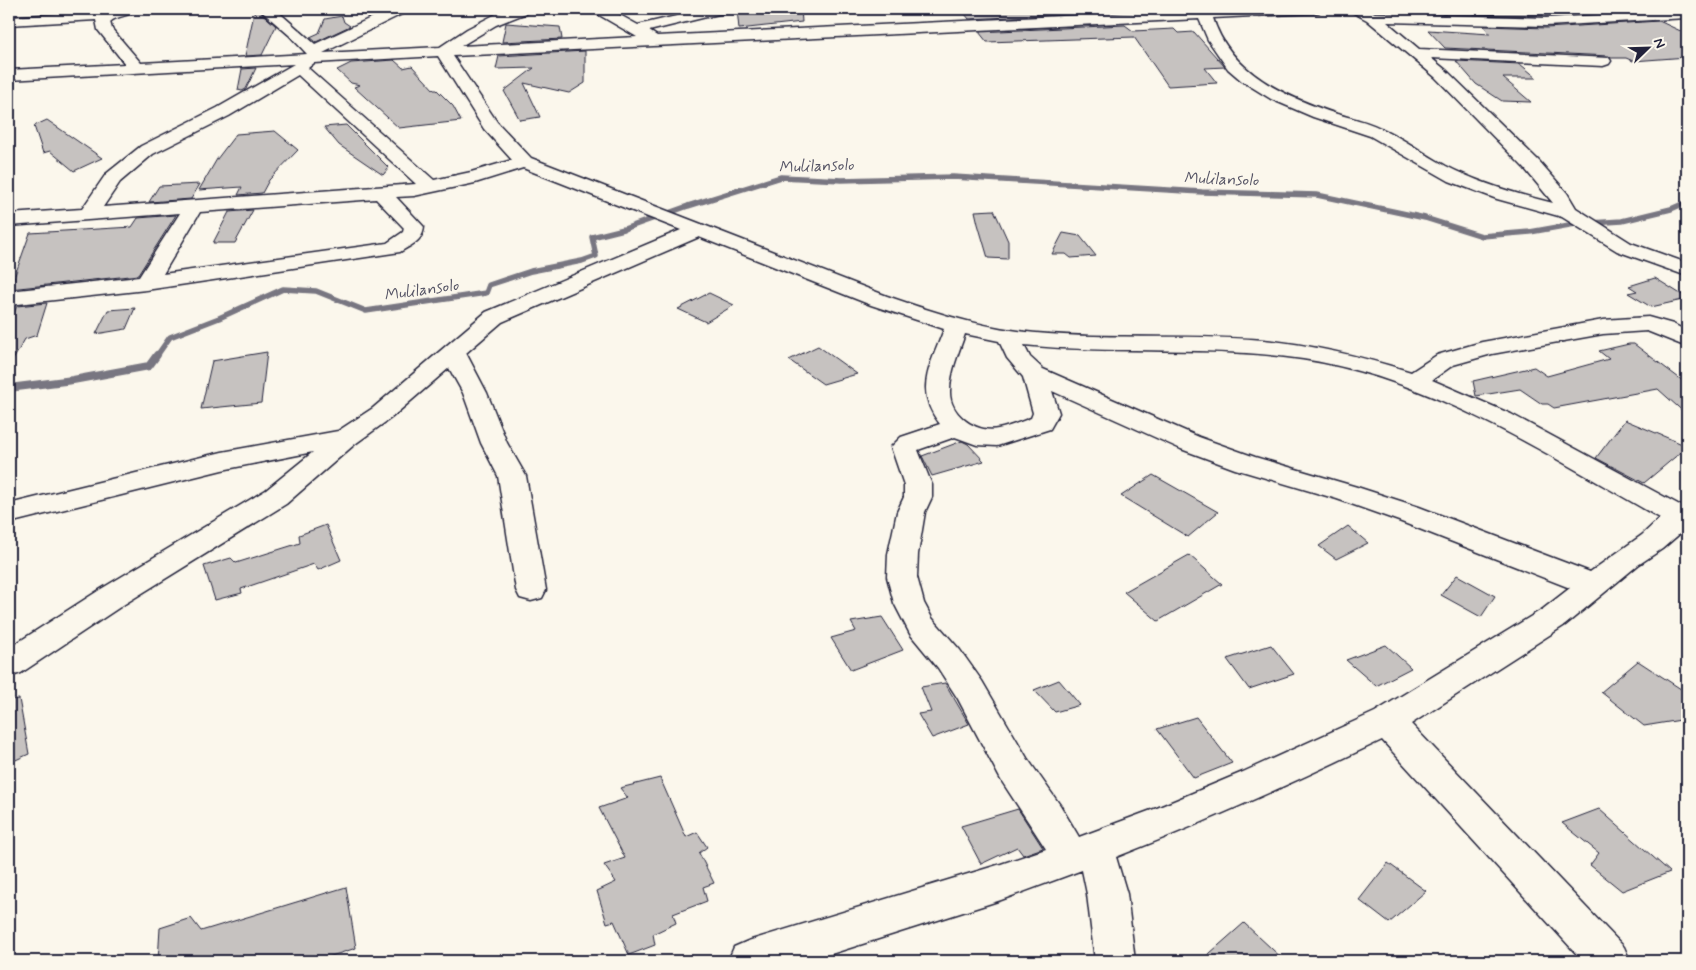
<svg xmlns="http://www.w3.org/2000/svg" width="1696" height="970" font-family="Mynerve,sans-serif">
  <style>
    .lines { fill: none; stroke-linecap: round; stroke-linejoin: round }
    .stream-far1 { stroke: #787681; stroke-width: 5.5 }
    .stream { stroke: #787681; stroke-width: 8 }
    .building { fill: #c6c2c0; stroke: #22223b }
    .minor-casing { stroke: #22223b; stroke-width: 3 }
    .minor { fill: #fbf7ec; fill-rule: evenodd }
    .labels { text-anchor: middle; stroke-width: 4; stroke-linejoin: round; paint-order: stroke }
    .far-water-label { font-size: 16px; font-style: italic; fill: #545364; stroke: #fbf7ec }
  </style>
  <rect width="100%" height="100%" fill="#fbf7ec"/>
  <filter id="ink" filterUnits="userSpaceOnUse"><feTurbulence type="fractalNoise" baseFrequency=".02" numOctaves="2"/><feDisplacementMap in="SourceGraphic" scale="10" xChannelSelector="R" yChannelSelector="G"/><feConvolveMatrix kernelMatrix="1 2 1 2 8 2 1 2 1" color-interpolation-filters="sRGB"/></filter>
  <g filter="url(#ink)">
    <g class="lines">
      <!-- stream-far1 -->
      <path class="stream-far1" d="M156,357L170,337L219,318L283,289L316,291L366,311L486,293L489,285L531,271L582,261L596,256L592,237L624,229L688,206L781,177L842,180L953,177L1202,192L1317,195L1425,218L1482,236L1530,232L1575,224L1622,221L1671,209L1687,202"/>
      <!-- stream -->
      <path class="stream" d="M9,388L73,380L149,366L157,355"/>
    </g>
    <!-- building -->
    <path class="building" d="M255,9H257L276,26L262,55L245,56Z
      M737,9H801L802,22L739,29Z
      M961,9H1107L1111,12L969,19Z
      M1469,9H1508L1586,14L1546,16L1474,14Z
      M1581,9H1629L1634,11L1589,14Z
      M342,16L344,22L350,26L316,42L310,37L319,33L325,19Z
      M1659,21L1687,34V57L1633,61L1626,58H1611L1609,56L1445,48L1428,30L1490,34L1484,26L1546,28Z
      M506,23L560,27L562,39L502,42Z
      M1125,25L1133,31L1174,29L1178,33L1194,32L1225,67L1205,68L1217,83L1168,86L1134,37L987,42L979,32Z
      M585,51V83L569,93L524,83L540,117L520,120L504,91L534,68L496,69L499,56Z
      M394,60L403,68L412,66L434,90H437L453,106L461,121L399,128L354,87L360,85L351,83L337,70L351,63Z
      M1456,61L1520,64L1537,78H1503L1531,102L1502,101L1476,84Z
      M256,68L246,89L242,91L238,90L242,69Z
      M47,120L102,158L74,171L50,151L43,153L34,126Z
      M346,125L389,168L383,175L339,145L324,127Z
      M275,131L298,150L269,180L262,193L238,195L242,187L199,190L217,159L236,134Z
      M200,184L191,199L149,202L159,186Z
      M253,210L235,243H213L229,212Z
      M994,210L1008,241V259L988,258L978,224L975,211Z
      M176,215L138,275L10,289L30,233L132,227L138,218Z
      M1063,233L1080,236L1096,256L1071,258L1066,254H1052Z
      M1655,278L1687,298V299L1651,307L1628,293L1637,291L1629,286Z
      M709,293L734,305L706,322L678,309Z
      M47,303L37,335L25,339L9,367V323L17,306Z
      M135,308L126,329L96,334L108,310Z
      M1629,344H1634L1687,384V415L1658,389L1554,408L1548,404H1542L1520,389L1476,396L1473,381L1534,367L1547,376L1609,359L1599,351Z
      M818,346L857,374L823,384L789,360Z
      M267,352L261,403L201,409L212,361Z
      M1625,420L1687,446V447L1644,483L1596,458Z
      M962,441L968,444L984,461L932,476L922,456Z
      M1153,475L1218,512L1188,537L1121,496Z
      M326,525L341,560L318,570L314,564L241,589L242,593L215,600L204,566L231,558L236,563L300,543L299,535Z
      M1348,526L1368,543L1336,559L1319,546Z
      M1189,555L1222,584L1158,621L1124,592Z
      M1457,575L1495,596L1481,617L1441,595Z
      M882,617L903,650L851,670L831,638L856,631L851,622Z
      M1271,645L1294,674L1249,689L1227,659Z
      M1386,645L1411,668L1376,686L1346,660Z
      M1638,661L1687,693V719L1644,726L1601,692Z
      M1059,680L1080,705L1055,712L1034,690Z
      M945,683L969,724L932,738L918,714L931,712L921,687Z
      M19,699L29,754L9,763V700Z
      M1196,717L1232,763L1194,778L1157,729Z
      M660,778L686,837L697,832L707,847L699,853L714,883L703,887L707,901L673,914L676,923L653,934L655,945L629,955L614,921L607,923L597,891L616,882L604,865L625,858L599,808L628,798L620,788Z
      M1018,809L1043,848L1023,855L1017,847L981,864L961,826Z
      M1599,809L1670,872L1622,891L1590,865L1599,853L1562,823Z
      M1388,863L1426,891L1389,923L1359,900Z
      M346,887L356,948L316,961H158L160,928L191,918L201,931Z
      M1244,923L1285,961H1201Z"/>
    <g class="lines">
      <defs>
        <path id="minor" d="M115,9H136C130,17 117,15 110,22L112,29L141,63L307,54L289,35L259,9H275L315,44L390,9H408L406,12L323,53L440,47L467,29L496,14L511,9H531L529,12L496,25L461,46L637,37L594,12L592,9H609L638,25L706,9H729L727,12L649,31L657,36L1204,9H1321L1319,12L1314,13L1213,18C1230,73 1286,97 1337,114C1351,118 1366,121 1380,128C1403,138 1424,154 1446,166C1479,183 1517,194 1553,203L1525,169L1435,77L1367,20L1352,12L1350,9H1367L1375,13L1546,18L1687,10V18L1546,26L1387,22L1419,49L1609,58L1611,61L1609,64L1603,66L1431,58L1447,71L1539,161L1567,193L1576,208L1631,243L1687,263V276L1617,251L1562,217L1497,199L1449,181L1370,136L1313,117L1271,99L1242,81L1228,69L1208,40L1199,19L453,56L497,122L531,158L887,296C930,311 973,325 1018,331C1099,341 1182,333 1263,340C1314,345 1362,357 1411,372L1437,355L1482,342L1603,320L1648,317L1673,324L1687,331V347L1647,331L1603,334L1492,354L1453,365L1432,380L1511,414L1687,509V531L1684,530L1662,549L1638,565L1565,625L1411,724L1624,947L1630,961H1583L1382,740C1295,782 1207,822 1116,857L1127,894L1135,961H1095L1087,894L1082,870L1001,900L809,961H728L734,947L748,941L1001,864L1046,849L1001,780L958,699L938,668L910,634L894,603L887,577L888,554L897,512L904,497V485L891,447L901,437L940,424C913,390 931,365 944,329L871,305L699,237L502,322L466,353L487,393L507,443L526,476L546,590L542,598L531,601L520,598L516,590L498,476L481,443L463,393L449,368L391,418L355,444L286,504L123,605L21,673L9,677V648L101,589L266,490L313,452L222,470L9,523V504L222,452L338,431L373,408L486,312L681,230L523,168L475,183L414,196L396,197L424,227C423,241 411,245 400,252L146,290L9,305V291L139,277L180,213L9,226V214L82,209L106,174L141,146L217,108L294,64L9,80V70L125,64L98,30L96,20L9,25V17L108,11ZM438,56L484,129L512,160L471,172L434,180L308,68L314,63ZM298,75L416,184L103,207L120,182L153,154L229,116ZM376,199L404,228L403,232L387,243L163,274L200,212ZM965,334L999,341L1007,358L1023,377L1033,413L1031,418C1020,422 1009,427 998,429C976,434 949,414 950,391C950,372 959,352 965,334ZM1024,345C1117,355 1211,345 1303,359C1433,379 1548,455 1660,518L1642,535L1590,572L1419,507L1357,487L1255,457L1199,437L1043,369L1030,357ZM1052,391L1181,449L1235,469L1337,499L1399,521L1570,588L1543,609L1375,712L1243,772L1157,808L1079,837L1060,805L1027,758L982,681L960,650L932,618L924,603L917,577L918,554L925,512L932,497V485L918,450L955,437L977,445L997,446L1050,429L1059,413Z"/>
      </defs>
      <!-- minor casing -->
      <use href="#minor" class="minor-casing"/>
      <!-- minor -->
      <use href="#minor" class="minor"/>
    </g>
  </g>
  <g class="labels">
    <!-- far-water labels -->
    <g class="far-water-label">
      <text transform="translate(816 165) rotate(-2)" y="6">Mulilansolo</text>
      <text transform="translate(1221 178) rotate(2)" y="6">Mulilansolo</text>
      <text transform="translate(421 289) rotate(-8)" y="6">Mulilansolo</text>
    </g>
  </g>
  <!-- margin -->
  <rect width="1696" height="970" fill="none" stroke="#fbf7ec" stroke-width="30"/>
  <rect x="15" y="15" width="1666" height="940" fill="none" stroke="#22223b" stroke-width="2" filter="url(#ink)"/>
  <!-- north arrow -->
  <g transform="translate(1648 48) rotate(67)" stroke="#fbf7ec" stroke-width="4" paint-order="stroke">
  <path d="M0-4L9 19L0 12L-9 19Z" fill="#22223b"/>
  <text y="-8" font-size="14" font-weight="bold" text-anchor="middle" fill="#22223b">N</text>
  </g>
</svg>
